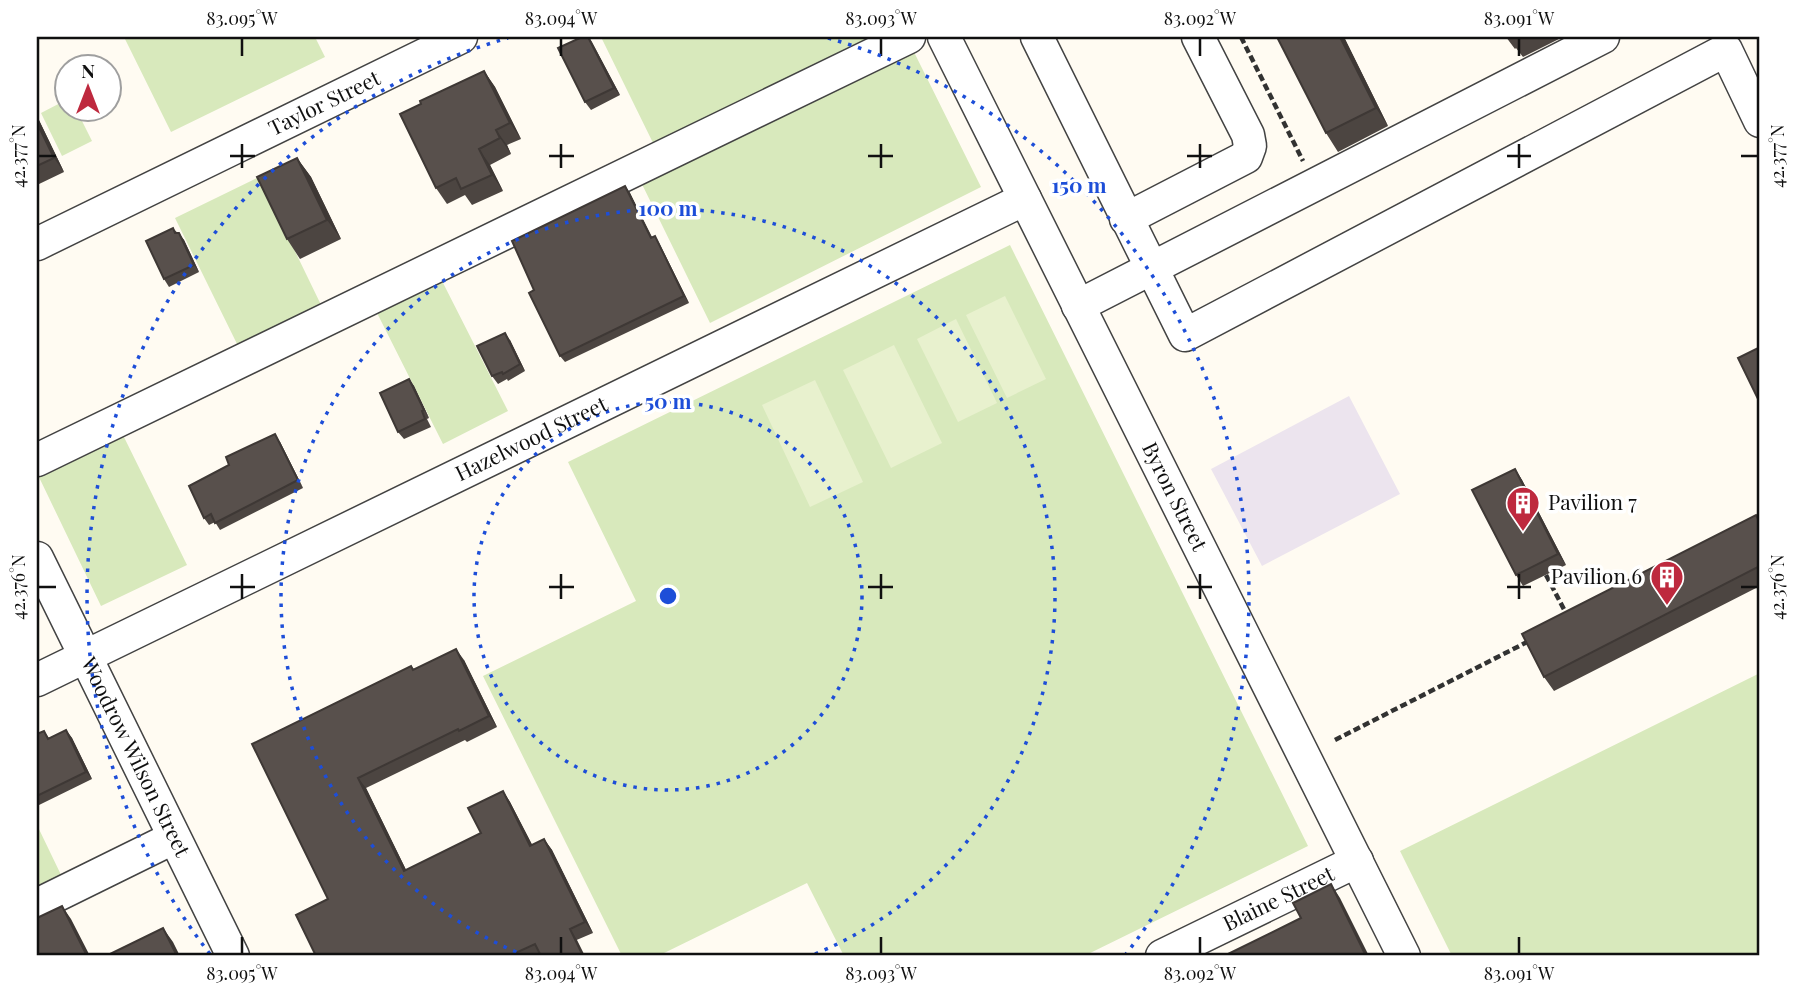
<svg xmlns="http://www.w3.org/2000/svg" width="1797" height="993" font-family="'Playfair Display',serif">
  <style>
    .industrial { fill: #ece4ee }
    .green { fill: #d8e9bc }
    .pitch { fill: #e8f1ce }
    .lines { fill: none; stroke-linecap: round; stroke-linejoin: round }
    .minor-casing { stroke: #434343; stroke-width: 35 }
    .path { stroke: #323232; stroke-width: 4.5; stroke-dasharray: 7 3.5; stroke-linecap: butt }
    .minor { stroke: #fff; stroke-width: 32 }
    .wall { fill: #4c4541 }
    .shaded-wall { fill: #3e3835 }
    .building { fill: #58504c; stroke: #3e3835; stroke-width: 2 }
    .ticks { fill: none; stroke: #101010; stroke-width: 2.5 }
    .ring { fill: none; stroke: #1d4ed8; stroke-width: 3.5; stroke-dasharray: 3.5 7 }
    .labels { text-anchor: middle; stroke-width: 7; stroke-linejoin: round; paint-order: stroke }
    .street-label { font-size: 21px; fill: #101010; stroke: #fff }
    .poi-label { font-size: 21px; fill: #101010; stroke: #fff; text-anchor: start }
    .centre { fill: #1d4ed8; stroke: #fff; stroke-width: 3.5 }
    .ring-label { font-size: 21px; text-anchor: middle; font-weight: bold; fill: #1d4ed8; stroke: #fff; stroke-width: 7; stroke-linejoin: round; paint-order: stroke }
    .neatline { fill: none; stroke: #101010; stroke-width: 2.5 }
    .ticks-label { font-size: 18px; text-anchor: middle; fill: #101010 }
  </style>
  <rect width="100%" height="100%" fill="#fffbf2"/>
  <!-- industrial -->
  <path class="industrial" d="M1349,396L1400,494L1262,566L1211,469Z"/>
  <!-- green -->
  <path class="green" d="M124,37H315L325,57L171,132Z
    M601,37H885L656,149Z
    M909,42L981,187L710,323L637,174Z
    M66,100V108L76,109L92,141L62,156L41,113Z
    M259,177L324,311L241,352L175,218Z
    M1010,245L1308,846L1084,956H844L807,883L658,956H622L483,676L636,601L568,462Z
    M440,277L508,411L443,444L375,309Z
    M121,431L187,565L101,606L37,473Z
    M1760,673V956H1452L1400,851Z
    M37,825L63,879L37,892Z"/>
  <!-- pitch -->
  <path class="pitch" d="M1005,296L1046,379L1007,398L966,315Z
    M956,319L997,403L958,422L917,339Z
    M894,345L942,443L891,468L843,370Z
    M815,380L863,482L810,507L762,405Z"/>
  <g class="lines">
    <defs>
      <g id="minor">
        <path id="s1" d="M944,37L1404,956"/>
        <path d="M1037,37L1185,335L1726,50L1760,121"/>
        <path d="M1126,219L1246,157L1250,146L1248,135L1198,37"/>
        <path id="s2" d="M37,244L461,37"/>
        <path d="M1078,306L1603,37"/>
        <path d="M37,460L909,37"/>
        <path id="s3" d="M37,558L233,956"/>
        <path id="s4" d="M37,680L1025,199"/>
        <path d="M37,905L173,838"/>
        <path id="s5" d="M1162,956L1357,861"/>
      </g>
    </defs>
    <!-- minor casing -->
    <use href="#minor" class="minor-casing"/>
    <!-- path -->
    <path class="path" d="M1241,37L1303,161
      M1546,575L1568,617
      M1335,740L1531,640"/>
    <!-- minor -->
    <use href="#minor" class="minor"/>
  </g>
  <!-- wall -->
  <path class="wall" d="M589,37L620,95L591,110L585,102Z
    M1277,37H1344L1388,126L1338,152L1326,133Z
    M1506,37H1563L1523,57L1516,48L1515,49Z
    M484,71L495,87L521,139L507,145L511,154L490,165L503,191L472,205L465,195L447,204L436,188L421,104Z
    M37,116L64,172L37,185Z
    M297,158L311,177L341,239L300,259L287,239Z
    M625,186L630,193L652,237L655,236L659,243L689,303L565,362L560,356L534,290Z
    M173,228L184,240L199,272L169,287L164,279Z
    M510,340L525,371L508,381L507,379L498,384L492,376Z
    M409,379L414,386L429,418L427,419L431,427L404,439L398,432Z
    M280,442L303,488L220,530L215,522L209,525L204,518Z
    M1515,469L1522,480L1566,565L1523,586L1516,575Z
    M1756,515L1760,521V586L1554,691L1544,677Z
    M464,660L497,727L467,742L465,740L366,788L406,870L481,833L503,791L510,802L532,845L544,839L552,850L593,933L539,956H316L328,899L252,744L411,666L414,669Z
    M66,730L72,738L92,779L37,806V734L44,731L49,738Z"/>
  <!-- shaded-wall -->
  <path class="shaded-wall" d="M589,37L592,42L620,95L614,88Z
    M1340,37H1344L1388,126L1376,108Z
    M484,71L495,87L521,139L510,123Z
    M37,116L64,172L54,158L37,123Z
    M496,130L507,145L511,154L500,138Z
    M479,149L490,165L503,191L492,175Z
    M297,158L311,177L341,239L327,220Z
    M625,186L630,193L655,245L651,238Z
    M179,233L184,240L199,272L194,265Z
    M655,236L659,243L689,303L684,296Z
    M505,333L510,340L525,371L520,364Z
    M409,379L414,386L429,418L424,410Z
    M275,434L280,442L303,488L298,480Z
    M1515,469L1522,480L1566,565L1558,554Z
    M456,649L464,660L497,727L489,716Z
    M66,730L72,738L92,779L86,772Z
    M358,778L366,788L412,882L404,871Z
    M503,791L510,802L538,856L530,846Z
    M544,839L552,850L593,933L585,922Z
    M1331,884L1340,898L1369,956H1366Z
    M62,906L71,919L90,956H87Z
    M163,928L173,942L180,956H177Z
    M570,929L577,940L585,956H583Z"/>
  <!-- building -->
  <path class="building" d="M582,37H588L614,88L585,102L558,48Z
    M1277,37H1340L1376,108L1326,133Z
    M484,71L510,123L496,130L500,138L479,149L492,175L461,189L456,178L436,188L400,114L421,104L420,101Z
    M37,123L54,158L37,166Z
    M297,158L327,220L287,239L257,177Z
    M625,186L651,238L655,236L684,296L560,356L529,293L534,290L512,241Z
    M173,228L175,233H179L194,265L164,279L146,241Z
    M505,333L520,364L503,374L502,372L492,376L477,346Z
    M1760,347V403L1738,358Z
    M409,379L424,410L422,411L425,419L398,432L380,393Z
    M275,434L298,480L215,523L211,514L204,518L189,486L229,465L226,457Z
    M1515,469L1558,554L1516,575L1472,490Z
    M1756,515L1760,523V566L1544,677L1522,634Z
    M456,649L489,716L459,731L458,729L358,778L404,871L481,833L468,808L503,791L530,846L544,839L585,922L570,929L583,956H541L535,944L509,956H316L296,915L328,899L252,744L411,666L413,670Z
    M66,730L86,772L37,796V734L44,731L48,739Z
    M1331,884L1366,956H1224L1301,918L1293,903Z
    M62,906L87,956H37V918Z
    M163,928L177,956H106Z"/>
  <!-- ticks -->
  <path class="ticks" d="M242,38V56M561,38V56M881,38V56M1200,38V56M1519,38V56M242,144V168M561,144V168M881,144V168M1200,144V168M1519,144V168M38,156H56M230,156H255M549,156H574M868,156H893M1187,156H1212M1507,156H1531M1741,156H1758M242,574V599M561,574V599M881,574V599M1200,574V599M1519,574V599M38,587H56M230,587H255M549,587H574M868,587H893M1187,587H1212M1507,587H1531M1741,587H1758M242,937V954M561,937V954M881,937V954M1200,937V954M1519,937V954"/>
  <!-- distance rings -->
  <g class="ring">
    <circle cx="668" cy="596" r="194"/>
    <path d="M526 956A387 387 0 1 1 810 956"/>
    <path d="M210 954A581 581 0 0 1 508 38M828 38A581 581 0 0 1 1126 954"/>
  </g>
  <!-- icons -->
  <defs>
    <symbol id="building-pin" viewBox="-11 -11 22 30"><path d="M0 17L-7.5 6A9.5 9.5 0 1 1 7.5 6Z" fill="#be293e" stroke="#fff"/><path d="M-4-6H4V6H1V3H-1V6H-4ZM-2.5-4.3h1.7v1.8h-1.7ZM.8-4.3h1.7v1.8H.8ZM-2.5-1h1.7V.8h-1.7ZM.8-1h1.7V.8H.8Z" fill="#fff"/></symbol>
  </defs>
  <g fill-rule="evenodd">
    <use href="#building-pin" x="1504" y="484" width="38" height="52"/>
    <use href="#building-pin" x="1648" y="558" width="38" height="52"/>
  </g>
  <g class="labels">
    <!-- street labels -->
    <g class="street-label">
      <text dy="7" stroke="none"><textPath href="#s2" startOffset="320">Taylor Street</textPath></text>
      <text dy="7" stroke="none"><textPath href="#s4" startOffset="550">Hazelwood Street</textPath></text>
      <text dy="7" stroke="none"><textPath href="#s1" startOffset="514">Byron Street</textPath></text>
      <text dy="7" stroke="none"><textPath href="#s3" startOffset="222">Woodrow Wilson Street</textPath></text>
      <text dy="7" stroke="none"><textPath href="#s5" startOffset="130">Blaine Street</textPath></text>
    </g>
    <!-- poi labels -->
    <g class="poi-label">
      <text x="1548" y="510">Pavilion 7</text>
      <text x="1642" y="584" text-anchor="end">Pavilion 6</text>
    </g>
  </g>
  <circle cx="668" cy="596" r="10" class="centre"/>
  <g class="ring-label">
    <text x="1079" y="193">150 m</text>
    <text x="668" y="216">100 m</text>
    <text x="668" y="409">50 m</text>
  </g>
  <!-- border -->
  <rect width="1797" height="993" fill="none" stroke="#ffffff" stroke-width="77"/>
  <!-- north arrow -->
  <g transform="translate(88 88)"><circle r="33" fill="#ffffff" stroke="#9f9f9f" stroke-width="2"/>
  <path d="M0-5L12 26L0 18L-12 26Z" fill="#be293e"/>
  <text y="-10" font-size="19" font-weight="bold" text-anchor="middle" fill="#101010">N</text>
  </g>
  <rect x="38" y="38" width="1720" height="916" class="neatline"/>
  <g class="ticks-label">
    <text x="242" y="25">83.095°W</text>
    <text x="561" y="25">83.094°W</text>
    <text x="881" y="25">83.093°W</text>
    <text x="1200" y="25">83.092°W</text>
    <text x="1519" y="25">83.091°W</text>
    <text transform="translate(19 156) rotate(-90)" y="6">42.377°N</text>
    <text transform="translate(1778 156) rotate(-90)" y="6">42.377°N</text>
    <text transform="translate(19 587) rotate(-90)" y="6">42.376°N</text>
    <text transform="translate(1778 587) rotate(-90)" y="6">42.376°N</text>
    <text x="242" y="980">83.095°W</text>
    <text x="561" y="980">83.094°W</text>
    <text x="881" y="980">83.093°W</text>
    <text x="1200" y="980">83.092°W</text>
    <text x="1519" y="980">83.091°W</text>
  </g>
</svg>
